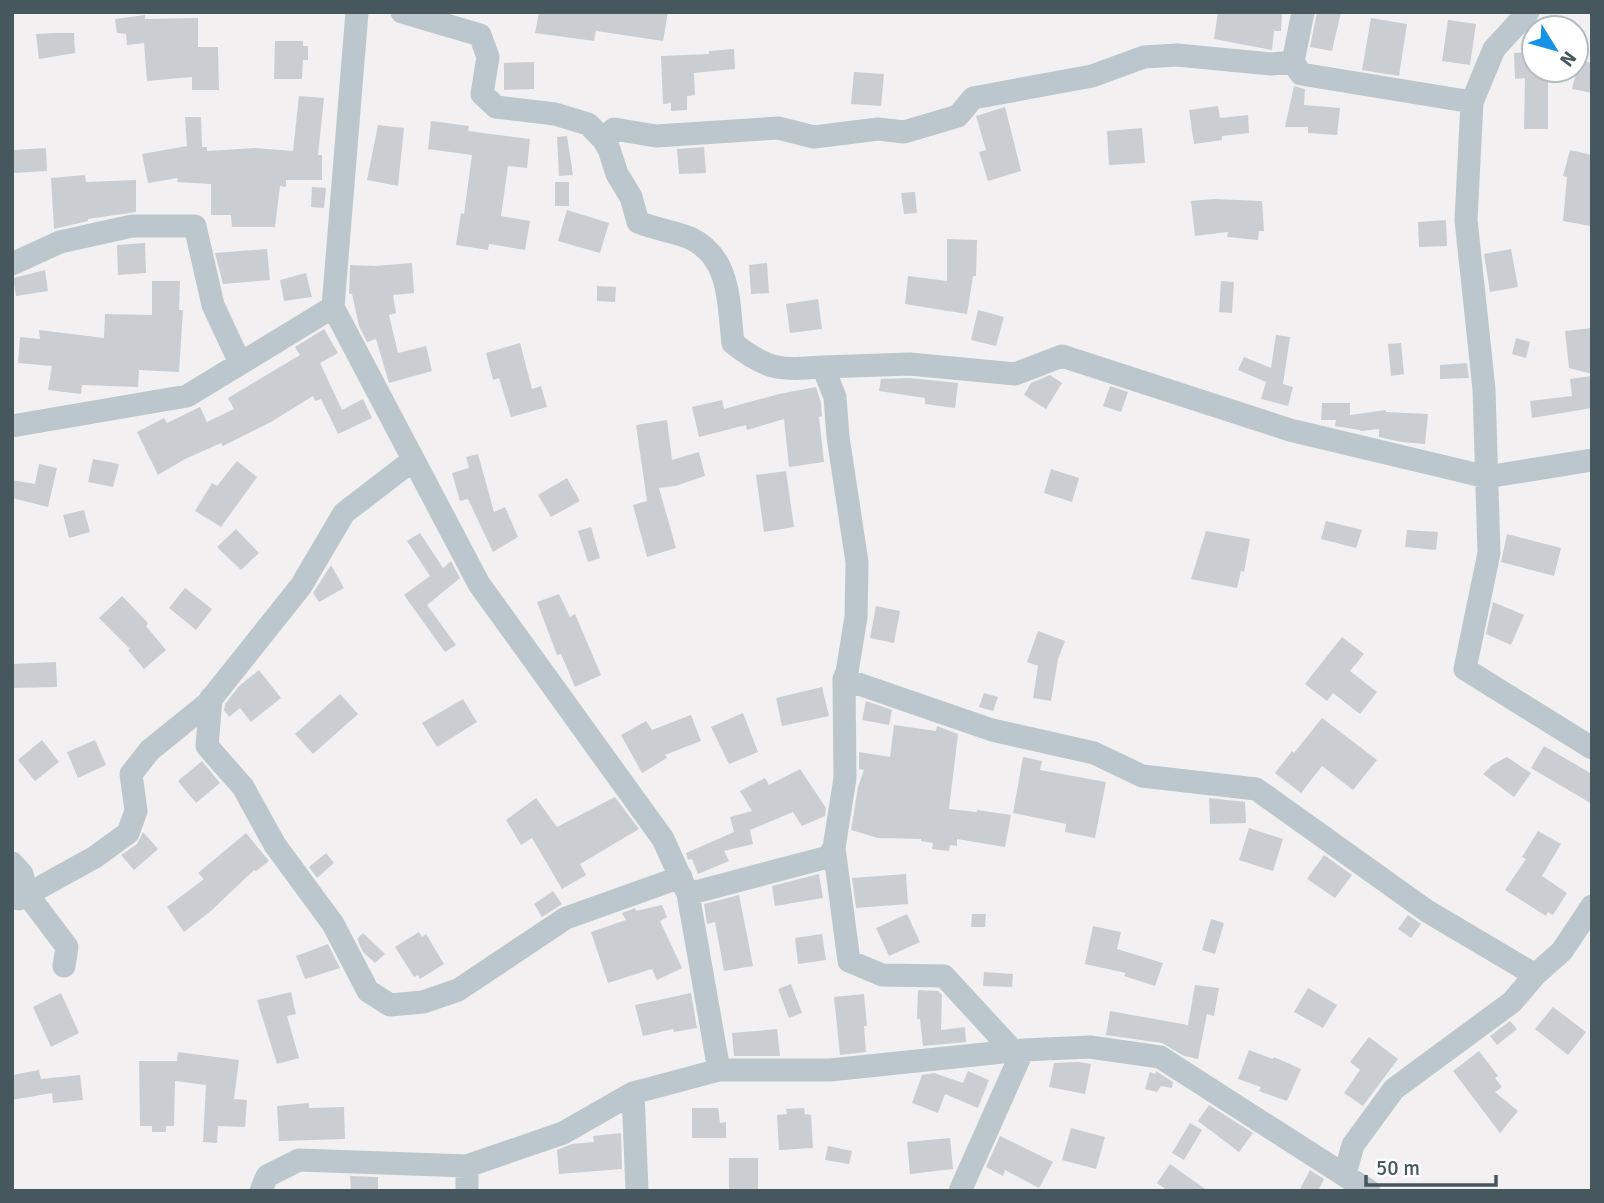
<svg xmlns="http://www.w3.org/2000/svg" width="1604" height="1203" font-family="Signika,sans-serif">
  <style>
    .building { fill: #caced3 }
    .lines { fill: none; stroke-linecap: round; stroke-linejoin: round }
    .minor { stroke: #bbc7cd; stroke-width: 23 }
  </style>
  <rect width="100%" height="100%" fill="#f2f0f0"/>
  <!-- building -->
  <path class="building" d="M539,12H668L663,41L596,31L594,41L535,33Z
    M1218,12H1282L1281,31H1274L1272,50L1214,39Z
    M1317,12H1341L1332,51L1310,47Z
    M145,15V19L198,18V47H218L219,90H192V77L147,81L144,43L127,45L126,34L117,33L115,19Z
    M1371,18L1407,24L1399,76L1362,70Z
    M1448,20L1476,24L1470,65L1442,61Z
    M55,33H74L75,53L39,59L36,34Z
    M275,41H303V46H308V60H303L302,79H274Z
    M734,49L735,69L694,73L695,95L687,96V110L671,111V103L663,104L661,56L709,54V51Z
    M1534,52V70H1548V129H1524L1525,78L1515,79L1514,53Z
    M1579,60L1592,63V93L1572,89Z
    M534,62V89L504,90V63Z
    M854,72L884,74L881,106L851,104Z
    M1294,86L1305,89L1304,105L1340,108L1337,135L1308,133V127H1285Z
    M299,96L324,98L318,155H322V180H286V187L280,186L275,227H232L231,215H211V184L177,182L178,178L148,183L142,154L187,146L185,117H201L202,147H207V151L255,148L293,151Z
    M1218,106L1220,118L1248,115L1249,133L1222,136V140L1194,144L1189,110Z
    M1005,107L1021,171L988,181L979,152L986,150L976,116Z
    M431,121L469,126L468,131L530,139L527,168L508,166L501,216L530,221L525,250L489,244L488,250L456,245L461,213L464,214L472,155L428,149Z
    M378,125L404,128L398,186L367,180Z
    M1142,128L1145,163L1109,165L1107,131Z
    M567,136L573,175L559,176L557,137Z
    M704,147L706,173L679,174L677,149Z
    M46,148L47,171L14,173L13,150Z
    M1570,150L1592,155L1590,226L1563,221L1567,177L1563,176Z
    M85,175L86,182L136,180V212L88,219V221L54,229L51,178Z
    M555,182H569V206H555Z
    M312,187L326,188L324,208L311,207Z
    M915,192L917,213L904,214L901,193Z
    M1214,199L1262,201L1264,231H1259L1258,240L1227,237L1228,232L1195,236L1191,201Z
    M567,210L609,223L600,253L558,241Z
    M1446,220L1447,246L1419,247L1418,222Z
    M947,239L977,240L976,276H973L967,314L905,304L908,276L947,281Z
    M145,243L146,273L118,275L117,245Z
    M267,249L270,280L223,284L215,253Z
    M1511,249L1518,287L1490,292L1484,254Z
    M412,263L414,293L393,295L396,313L389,315L398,353L426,346L432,371L389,383L376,339L367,342L359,326L352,294H349L350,265L375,266Z
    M767,263L769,293L751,294L749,265Z
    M45,270L48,291L16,296L13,278Z
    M306,273L312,297L284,301L280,280Z
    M152,281H180L179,310H183L179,372L139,370L138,387L82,385L81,394L48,390L52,366L18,363L20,337L40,339L39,330L104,338L105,314L152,315Z
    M1221,281L1234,282L1232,313L1219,312Z
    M597,286L616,287L615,302L597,301Z
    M818,299L822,329L790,333L786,304Z
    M978,310L1004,317L996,346L971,340Z
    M1592,328V374L1569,368L1565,331Z
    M324,329L338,353L320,363L342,410L363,399L372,418L338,434L321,399L315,401L313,396L271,422L223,446L221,443L185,459L158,475L137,432L164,418L167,423L200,407L207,422L234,409L228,398L300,355L295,347Z
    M1276,335L1290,337L1283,384L1293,387L1288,406L1261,399L1266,382L1238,370L1244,357L1271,368Z
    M1516,338L1530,342L1526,358L1512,354Z
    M520,343L532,389L541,386L547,407L511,417L499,378L493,380L486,353Z
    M1401,343L1404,374L1391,376L1388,344Z
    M1467,363L1469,378L1440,379V365Z
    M1050,375L1062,383L1046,409L1024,395L1031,383Z
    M1592,376V408L1532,418L1530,401L1572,396L1570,379Z
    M910,378L958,383L955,408L925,404V398L879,391L881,379Z
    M1110,386L1128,392L1121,412L1103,406Z
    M816,387L821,403L822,416L819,417L824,462L789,467L784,419L747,430L746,425L699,437L692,407L722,400L724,409L779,394Z
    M1322,403H1350V415L1386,410V412L1428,414L1425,444L1402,442L1379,437V429L1361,431L1360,430L1335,426L1336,420H1321Z
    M667,420L672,460L699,452L705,476L675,486L659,488L676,548L647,557L633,505L647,501L636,425Z
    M478,454L494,512L505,507L518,537L493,552L468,499L460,501L452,473L469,468L466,457Z
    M93,459L119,464L113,487L88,482Z
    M237,461L257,477L221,527L195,511L212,483L217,486Z
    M39,464L57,468L48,507L12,498V480L35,484Z
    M1051,469L1079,478L1072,502L1044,493Z
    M786,471L794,527L764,532L756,475Z
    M567,478L580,501L551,517L538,495Z
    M84,510L90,532L69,538L63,515Z
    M1326,521L1362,530L1356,548L1321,539Z
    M591,527L600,558L588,562L578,531Z
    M236,529L259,553L241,570L217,547Z
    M1407,530L1438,532L1436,550L1405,547Z
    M1206,531L1250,539L1244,572L1241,571L1237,588L1191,579Z
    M420,533L443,568L451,561L460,578L427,605L456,645L445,652L404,595L430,576L407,541Z
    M1507,534L1561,548L1554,576L1501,562Z
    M331,565L344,588L319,602L313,593Z
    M185,588L212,609L196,630L169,608Z
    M559,594L570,617L575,614L601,675L575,687L561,654L557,655L537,602Z
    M122,596L148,623L146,626L166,650L144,669L128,650L130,649L99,618Z
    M1493,602L1524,615L1511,645L1486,634Z
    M876,606L900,611L894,643L870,638Z
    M1038,631L1065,641L1058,659L1051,701L1033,698L1038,666L1027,662Z
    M1342,637L1364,654L1350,671L1377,692L1360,714L1333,693L1327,701L1305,684Z
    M56,662L57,687L12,688V664Z
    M259,670L281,698L251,722L240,708L229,717L224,710L225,704L239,686Z
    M822,687L829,716L782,726L776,698Z
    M984,693L998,697L993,711L979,707Z
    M340,694L358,714L313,754L295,734Z
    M463,699L477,722L437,747L422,723Z
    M866,701L892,710L889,725L862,720Z
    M743,713L758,752L729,764L711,727Z
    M691,715L701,741L665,755L667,758L642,773L621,735L646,721L652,730Z
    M1322,718L1377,760L1353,790L1322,766L1301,793L1275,773L1292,751L1294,753Z
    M894,725L936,731L937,726L958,734L949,809L977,812V810L1011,815L1005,847L957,839V846L950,845L949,851L932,849L933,843L921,841V839L878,838L851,830L858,787L864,770L859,769V752L890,757Z
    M42,740L59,762L35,781L18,760Z
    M95,740L106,765L78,778L67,752Z
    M1544,746L1592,774V804L1531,768Z
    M1023,757L1042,761L1040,770L1106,782L1095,838L1065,832L1066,824L1013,813Z
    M1507,757L1531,773L1514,797L1483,774L1492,765Z
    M202,761L220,783L196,803L178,781Z
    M800,769L826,808L825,816L802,826L793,812L750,830L753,844L724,851L729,861L698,874L692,859L688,860L686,853L734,832L730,817L752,811L740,791L765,778L769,785Z
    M615,797L639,829L580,864L586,875L562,889L532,838L521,845L506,820L536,798L557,827Z
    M1209,798L1245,802L1246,823L1210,824Z
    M1249,828L1283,839L1273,871L1239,860Z
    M1538,831L1561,844L1542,876L1567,893L1553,915L1548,912L1546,916L1505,890L1526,859L1522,857Z
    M143,832L158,849L134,870L121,855L137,844Z
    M246,833L269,861L256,871L254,870L212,910L184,932L167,907L204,879L198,873Z
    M326,853L334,863L317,878L309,867Z
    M1324,855L1352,875L1335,898L1307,879Z
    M819,874L823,898L775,906L772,886Z
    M906,874L908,904L856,908L852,878Z
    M553,891L562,904L542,917L534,904Z
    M739,895L753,966L724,971L715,922L707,924L704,904Z
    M662,905L667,917L660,921L682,968L657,980L652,969L608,983L591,932L626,920L622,913L635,908L636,911Z
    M907,914L920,942L889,956L876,928Z
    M972,914H986L985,927H971Z
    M1408,915L1421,924L1411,938L1398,929Z
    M1211,919L1224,923L1215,954L1202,950Z
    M1093,926L1121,932L1117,949L1163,963L1155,986L1124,976L1126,973L1085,964Z
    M419,932L422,937L426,934L444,964L420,979L418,975L414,977L395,947Z
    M363,933L385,954L375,963L363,952L357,939Z
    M822,934L826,960L798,964L795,938Z
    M328,944L340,968L305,979L296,956Z
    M984,972L1013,974L1012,987L983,986Z
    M791,984L802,1013L789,1018L778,989Z
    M1195,985L1219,988L1214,1016L1207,1014L1198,1059L1184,1056L1162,1043L1106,1035L1110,1011L1188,1025Z
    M1308,988L1337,1005L1323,1028L1294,1012Z
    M918,990L938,991L942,995L941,1030L965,1027L966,1042L923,1046L920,1019H917Z
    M291,992L296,1014L287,1016L299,1058L277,1064L257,1000Z
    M61,993L79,1033L51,1047L33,1007Z
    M691,993L697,1028L674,1032L673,1029L643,1036L635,1005Z
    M864,994L867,1026H864L866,1052L840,1055L834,997Z
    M1553,1007L1586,1032L1568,1055L1535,1029Z
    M1510,1021L1517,1029L1497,1045L1490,1036Z
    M777,1029L780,1056H734L732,1033Z
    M1369,1037L1398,1059L1363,1106L1344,1093L1360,1070L1350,1062Z
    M1249,1050L1273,1059L1274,1057L1301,1069L1287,1101L1259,1091L1261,1087L1238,1079Z
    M1479,1051L1498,1076L1495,1078L1502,1087L1495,1092L1518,1111L1500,1133L1453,1071Z
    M178,1052L239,1060L234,1099L247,1100L245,1127L218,1126L217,1143L203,1142L206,1085L175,1081L174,1126H166V1132H152V1126H140L139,1061H177Z
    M1078,1062L1091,1064L1085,1094L1049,1087L1054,1063Z
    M39,1070L41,1079L80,1075L83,1100L53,1103L52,1093L12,1100V1075Z
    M968,1071L989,1080L978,1108L945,1094L938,1113L912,1103L922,1075L934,1073L963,1083Z
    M1156,1071L1173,1082L1172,1088L1161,1086L1157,1092L1145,1089L1150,1072L1156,1074Z
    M309,1103V1108L344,1107L345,1139L279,1141L277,1106Z
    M1209,1105L1253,1133L1239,1152L1198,1121Z
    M692,1108H718L720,1123L726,1122V1138H692Z
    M804,1108L805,1114L811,1115L813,1148L779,1150L777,1115L787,1114L786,1109Z
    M1190,1123L1202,1130L1184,1160L1172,1153Z
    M1071,1128L1105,1137L1096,1169L1062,1160Z
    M621,1133L622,1169L559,1174L557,1150L572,1144L594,1142L593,1136Z
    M1000,1136L1053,1162L1039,1188L1005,1170L1003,1176L986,1167Z
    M950,1138L953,1169L910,1174L907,1142Z
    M828,1146L852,1151L849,1164L825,1160Z
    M729,1158H758V1191H729Z
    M1170,1164L1208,1191H1168L1157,1183Z
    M1310,1170L1324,1179L1318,1191H1299Z
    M350,1176L378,1177V1191H351Z"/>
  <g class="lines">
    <!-- minor -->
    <path class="minor" d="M402,12L480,35L488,57L482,94L496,107L555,114L588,124L603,139L609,149L617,174L631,197L638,222C654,229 677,232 690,238C732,258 728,304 733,343C768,371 781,370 823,367L835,397L838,437L857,562L856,617L847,672L844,679L845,778L834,848L828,857L688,894
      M1303,12L1293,62L1301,74L1472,102
      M1528,12L1494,49L1472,102L1466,220L1484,389L1489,553L1465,669L1592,748
      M603,139L614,129L656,136L778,128L814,137L878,129L904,132L958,116L973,98L1092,76L1144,57L1177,55L1271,64L1293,62
      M12,264L60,242L132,226H195L213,305L240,363
      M333,307L479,584L663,839L688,894L719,1070
      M823,367L910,364L1015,374L1062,356L1290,430L1487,477L1592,460
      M12,426L187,396L333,307L357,12
      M844,679L992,730L1094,753L1142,776L1256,789L1427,911L1535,975
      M211,698L207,746L243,787L275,845L333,924L368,991L390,1005L423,1002L458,990L566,918L681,877
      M834,848L849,961L882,975L944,976L1014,1052
      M12,863L22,874L27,894L67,947L64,966
      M19,899L95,857L128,833L136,811L131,774L150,750L207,704L301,586L344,513L413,460
      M633,1093L637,1191
      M467,1166V1191
      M1345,1174L1353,1145L1394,1089L1512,1002L1535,975L1562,951L1592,906
      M261,1191L267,1176L299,1160L467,1166L563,1133L633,1093L719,1070H830L1023,1050L1090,1047L1160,1057L1369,1191
      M960,1191L1023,1050"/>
  </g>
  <!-- border -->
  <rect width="1604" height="1203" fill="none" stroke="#47575e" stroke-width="28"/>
  <!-- north arrow -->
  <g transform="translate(1555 49) rotate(127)"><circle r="33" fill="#ffffff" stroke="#b5bcbf" stroke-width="2"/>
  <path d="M0-5L12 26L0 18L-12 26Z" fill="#1693e7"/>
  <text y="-10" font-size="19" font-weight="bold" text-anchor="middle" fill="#47575e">N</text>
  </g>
  <!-- scale -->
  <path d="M1366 1175v10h130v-10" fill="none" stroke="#47575e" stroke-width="3.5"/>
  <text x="1376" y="1175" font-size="21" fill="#47575e" stroke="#ffffff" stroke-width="5" paint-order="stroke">50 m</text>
</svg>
